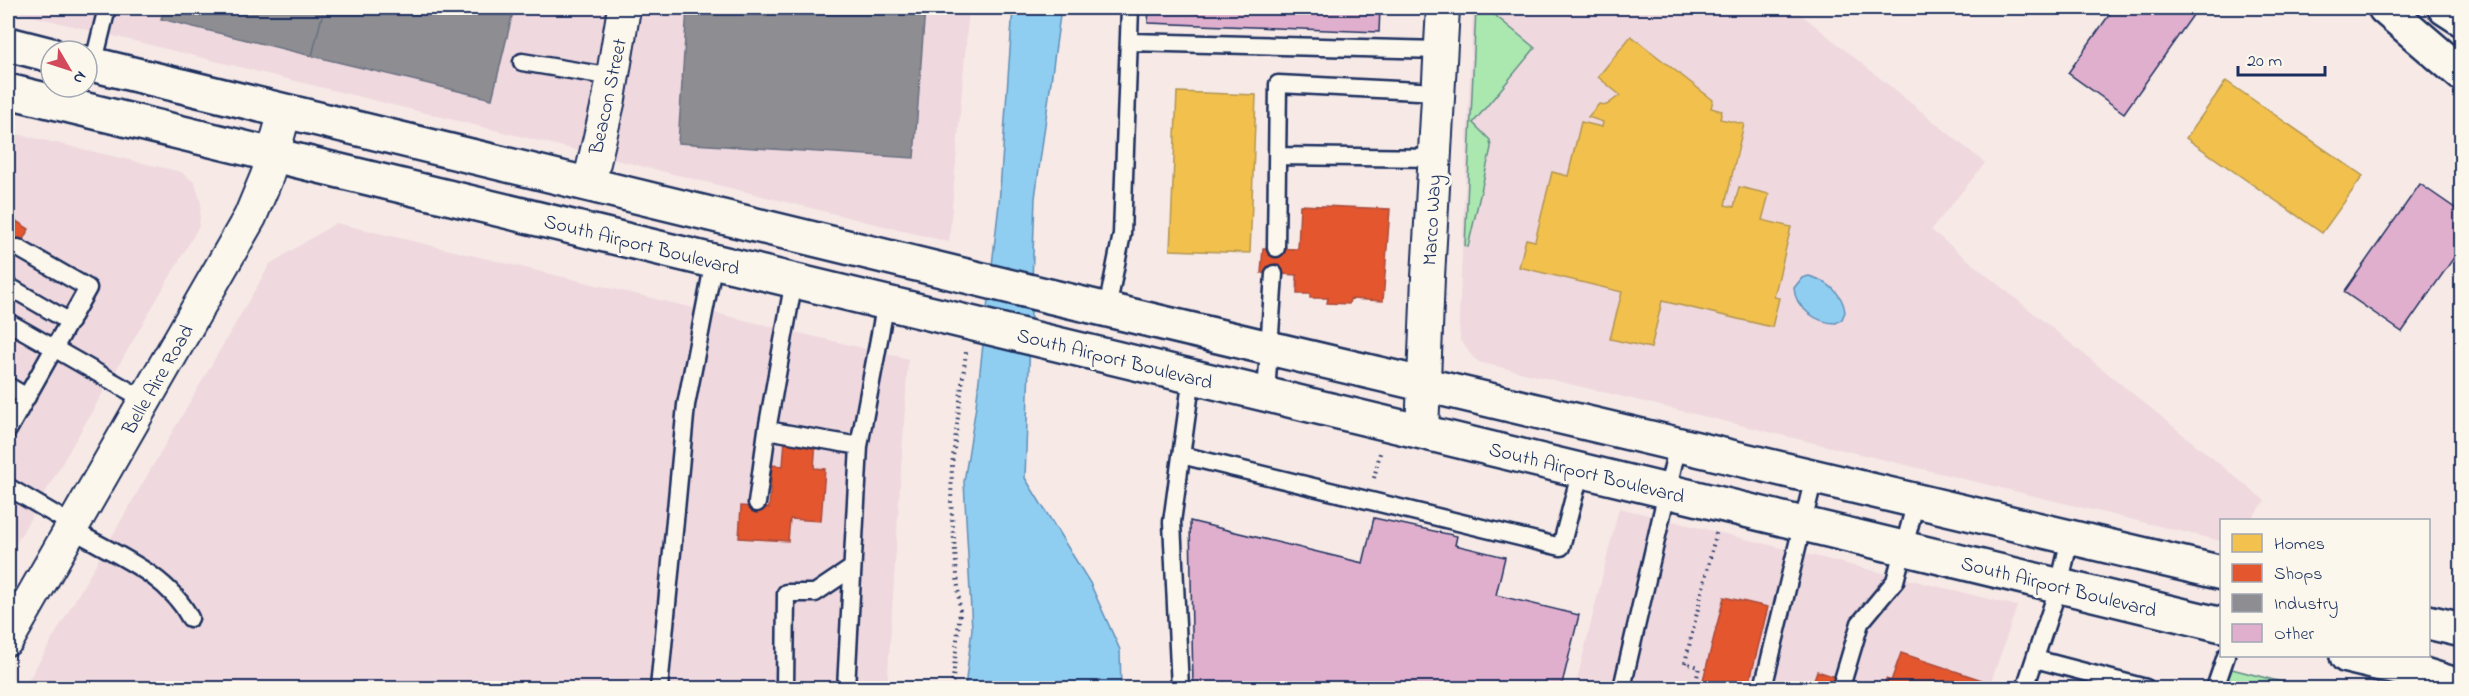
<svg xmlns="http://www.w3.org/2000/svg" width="2469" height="696" font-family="'Indie Flower',sans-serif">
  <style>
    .built { fill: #efd8de }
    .green { fill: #aae8af; stroke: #628c86; stroke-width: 1.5 }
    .water { fill: #90cef1; stroke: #618eb6; stroke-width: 1.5 }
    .homes { fill: #f2c14e; stroke: #b29553; stroke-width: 1.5 }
    .shops { fill: #e4572e; stroke: #a84b3c; stroke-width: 1.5 }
    .industry { fill: #8d8d92; stroke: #6b7182; stroke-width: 1.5 }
    .building { fill: #e0afcd; stroke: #1b2f5e; stroke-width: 1.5 }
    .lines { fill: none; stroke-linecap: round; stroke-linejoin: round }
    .service-casing { stroke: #1b2f5e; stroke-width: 21 }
    .minor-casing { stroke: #1b2f5e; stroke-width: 36 }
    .tertiary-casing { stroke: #1b2f5e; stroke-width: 38 }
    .motorway-casing { stroke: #1b2f5e; stroke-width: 38 }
    .path { stroke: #1b2f5e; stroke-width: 4; stroke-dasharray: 1.5 4.5; stroke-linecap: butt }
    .service { stroke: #fbf7ec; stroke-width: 16 }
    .minor { stroke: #fbf7ec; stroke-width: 32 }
    .tertiary { stroke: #fbf7ec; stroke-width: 33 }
    .motorway { stroke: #fbf7ec; stroke-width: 33 }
    .labels { text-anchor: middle; stroke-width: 6; stroke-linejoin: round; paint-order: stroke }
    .street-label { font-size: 20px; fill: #1b2f5e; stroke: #fbf7ec }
  </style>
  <rect width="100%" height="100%" fill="#f6e9e6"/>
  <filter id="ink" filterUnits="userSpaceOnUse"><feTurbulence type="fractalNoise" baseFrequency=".0167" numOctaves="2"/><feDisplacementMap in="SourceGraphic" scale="12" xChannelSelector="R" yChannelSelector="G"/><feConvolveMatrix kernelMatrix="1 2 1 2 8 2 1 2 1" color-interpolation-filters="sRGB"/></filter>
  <g filter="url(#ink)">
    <!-- built -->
    <path class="built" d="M8,8H969L949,242L8,10Z
      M1473,8H1793L1985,163L1931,230L2265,501L2250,520H2222L2221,541L1479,362L1473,357L1460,340L1459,320Z
      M8,132L181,172L195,183L201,204L199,226L8,557Z
      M336,223L908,359L887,688H24L270,264Z
      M1619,508L2017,606L1989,688H1575Z"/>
    <!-- green -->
    <path class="green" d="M1476,8H1486L1535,48L1473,123L1490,140L1491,148L1468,247L1465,246Z
      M2232,669L2304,688H2231L2228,679Z"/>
    <!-- water -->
    <path class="water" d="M1013,8H1061L1035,198L1025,478L1090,583L1120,650L1121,688H965L972,629L964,482L976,406L999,204Z
      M1809,276C1827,281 1843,293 1845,312L1842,319L1836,323C1817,323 1795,308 1794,288L1802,278Z"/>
    <!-- homes -->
    <path class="homes" d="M1631,36L1713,100L1711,108L1722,111L1720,119L1744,124L1725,205L1734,207L1739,187L1769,194L1762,220L1791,227L1774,297L1779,298L1772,327L1662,301L1651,348L1610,339L1622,292L1519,267L1526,239L1535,241L1552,172L1568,176L1581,122L1602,127L1603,122L1588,117L1599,104L1607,105L1620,95L1598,77Z
      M2226,81L2363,176L2322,233L2186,138Z
      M1177,92L1256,95L1250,253L1170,250Z"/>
    <!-- shops -->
    <path class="shops" d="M1300,205L1390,209L1383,301L1350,299L1349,304L1327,303L1328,298H1310V294H1297V275L1261,273L1263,248L1298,249Z
      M8,216L29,229L8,266Z
      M785,439L816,441L814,468L825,469L821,521L790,519L788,541L739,538L741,506L769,508L772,465L783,466Z
      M1724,597L1768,607L1748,688H1701Z
      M1901,653L1982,680L1980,688H1883L1886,679L1891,681Z
      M1817,671L1869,688H1811Z"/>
    <!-- industry -->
    <path class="industry" d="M164,8H324L312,56L161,19Z
      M324,8H514L492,99L312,56Z
      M687,8H925L914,158L678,143Z"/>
    <!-- building -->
    <path class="building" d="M1149,8H1380L1379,32L1148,23Z
      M2114,8H2198L2124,113L2068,73Z
      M2420,184L2462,213V246L2402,332L2344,292Z
      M1374,518L1457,536L1455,545L1505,557L1496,595L1579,615L1561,688H1193L1190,521L1363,563Z"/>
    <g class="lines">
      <defs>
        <path id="service" d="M1129,42L1440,50
          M522,62L613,77
          M93,65L107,8
          M1278,156L1435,158
          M1276,248L1278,84L1438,92
          M8,286L70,322
          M1107,309L1122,234L1130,8
          M8,322L145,400
          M8,386L27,397
          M1266,394L1274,274
          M8,430L88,288L18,248
          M767,430L859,446L846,688
          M859,446L886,302
          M1181,455L1561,547L1581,470
          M8,487L73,525
          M757,503L767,430L794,280
          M71,529C113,554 167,573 190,618
          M2035,659L2146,688
          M1843,680L1860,623L1895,581L1916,501
          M659,688L686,405L714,261
          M785,688L786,593H815L852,568
          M1180,688L1172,522L1192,376
          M1622,688L1678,444
          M1763,688L1814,477
          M2025,688L2059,586L2070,538
          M2215,688L2226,656"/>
        <path id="minor" d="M589,184L609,99L624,8
          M1422,432L1428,277L1443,8
          M8,639L250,217L267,176L285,111"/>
        <path id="tertiary" d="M8,44L51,55
          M87,63L1053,297L2222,573
          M8,91L2222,625
          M2428,622L2462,630
          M2347,656L2414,672L2462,687"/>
        <path id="motorway" d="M2385,8L2462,74
          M2445,8L2462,19"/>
      </defs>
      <!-- service casing -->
      <use href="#service" class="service-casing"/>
      <!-- minor casing -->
      <use href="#minor" class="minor-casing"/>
      <!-- tertiary casing -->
      <use href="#tertiary" class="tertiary-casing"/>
      <!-- motorway casing -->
      <use href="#motorway" class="motorway-casing"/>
      <!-- path -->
      <path class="path" d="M1374,478L1380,453
        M952,688L960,611L951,504L952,465L966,352
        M1695,688L1699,667L1685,663L1716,533"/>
      <!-- service -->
      <use href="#service" class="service"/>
      <!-- minor -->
      <use href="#minor" class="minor"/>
      <!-- tertiary -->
      <use href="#tertiary" class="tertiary"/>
      <!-- motorway -->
      <use href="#motorway" class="motorway"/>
    </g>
  </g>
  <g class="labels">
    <!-- street labels -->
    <g class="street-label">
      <text transform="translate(607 96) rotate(-78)" y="7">Beacon Street</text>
      <text transform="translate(1431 220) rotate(-87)" y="7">Marco Way</text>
      <text transform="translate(642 244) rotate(14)" y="7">South Airport Boulevard</text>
      <text transform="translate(1115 358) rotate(14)" y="7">South Airport Boulevard</text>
      <text transform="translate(157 379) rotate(-60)" y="7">Belle Aire Road</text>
      <text transform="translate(1587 472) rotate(14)" y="7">South Airport Boulevard</text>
      <text transform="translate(2059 586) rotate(14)" y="7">South Airport Boulevard</text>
    </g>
  </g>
  <!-- margin -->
  <rect width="2469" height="696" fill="none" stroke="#fbf7ec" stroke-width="30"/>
  <rect x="15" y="15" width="2439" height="666" fill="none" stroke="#1b2f5e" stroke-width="2" filter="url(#ink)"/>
  <!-- legend -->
  <rect x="2220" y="519" width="210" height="138" fill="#fbf7ec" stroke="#a1a7b3" stroke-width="1.5"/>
  <rect x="2232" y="534" width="30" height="18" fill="#f2c14e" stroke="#a1a7b3" stroke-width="1.5"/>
  <text x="2274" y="549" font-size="18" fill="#1b2f5e">Homes</text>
  <rect x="2232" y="564" width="30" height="18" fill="#e4572e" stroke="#a1a7b3" stroke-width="1.5"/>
  <text x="2274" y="579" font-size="18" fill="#1b2f5e">Shops</text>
  <rect x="2232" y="594" width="30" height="18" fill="#8d8d92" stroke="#a1a7b3" stroke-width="1.5"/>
  <text x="2274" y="609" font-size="18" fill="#1b2f5e">Industry</text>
  <rect x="2232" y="624" width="30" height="18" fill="#e0afcd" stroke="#a1a7b3" stroke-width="1.5"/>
  <text x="2274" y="639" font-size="18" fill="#1b2f5e">Other</text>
  <!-- north arrow -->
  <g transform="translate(69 69) rotate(129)"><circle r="28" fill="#fbf7ec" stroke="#a1a7b3" stroke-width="1.5"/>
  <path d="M0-4.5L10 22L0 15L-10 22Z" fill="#d1495b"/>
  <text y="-9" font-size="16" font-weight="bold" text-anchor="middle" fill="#1b2f5e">N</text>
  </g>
  <!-- scale -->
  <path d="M2238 66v9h87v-9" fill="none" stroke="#1b2f5e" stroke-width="3"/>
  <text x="2247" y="66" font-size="18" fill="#1b2f5e" stroke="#fbf7ec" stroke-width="4.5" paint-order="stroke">20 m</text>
</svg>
